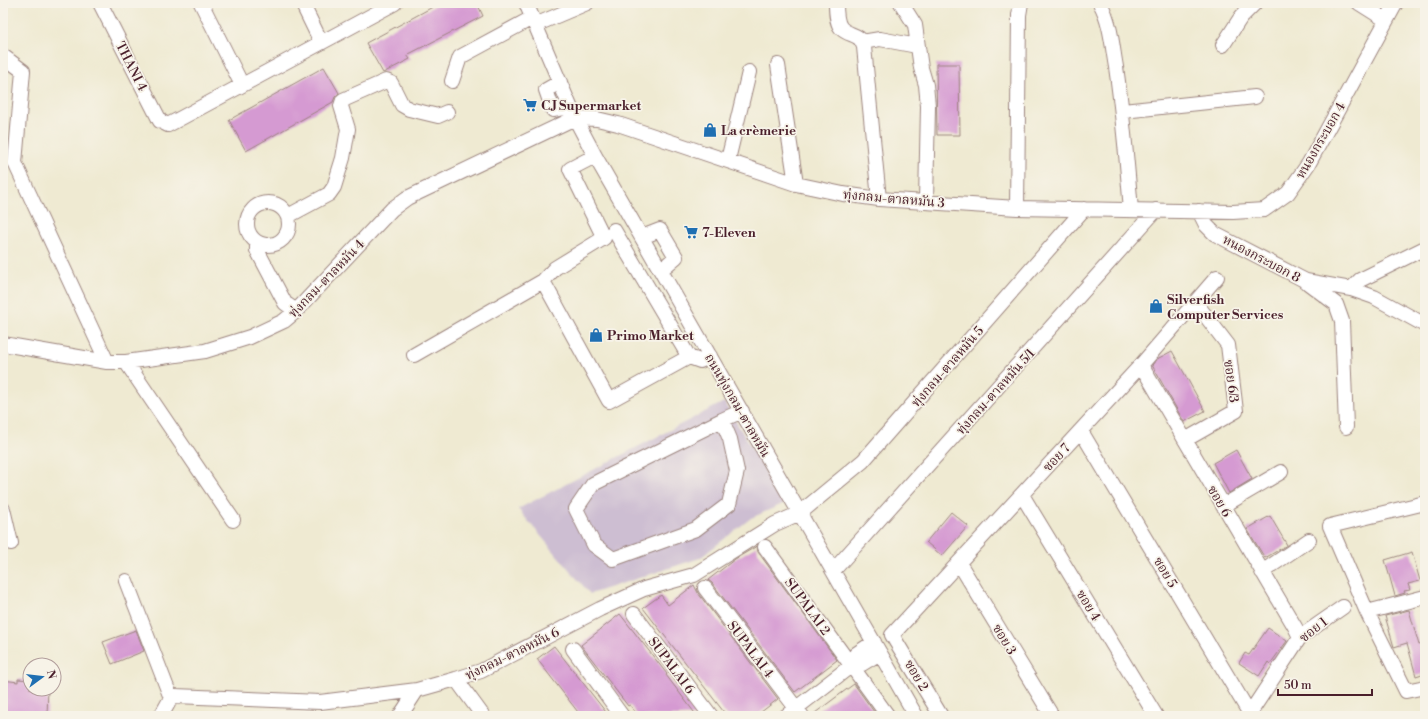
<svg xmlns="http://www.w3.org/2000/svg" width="1428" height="719" font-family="'Libre Bodoni','Noto Serif Thai',serif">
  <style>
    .industrial { fill: #cdbed2 }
    .building { fill: #d59ad2 }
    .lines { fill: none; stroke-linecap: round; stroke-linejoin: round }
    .minor-casing { stroke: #9c847e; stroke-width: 16 }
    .minor { stroke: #fff; stroke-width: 14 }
    .labels { text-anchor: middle; stroke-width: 3.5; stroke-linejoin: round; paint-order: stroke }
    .street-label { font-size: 13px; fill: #4a1f2b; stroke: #f7f3e8 }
    .poi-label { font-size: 13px; font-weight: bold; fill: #4a1f2b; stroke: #f7f3e8; text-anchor: start }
  </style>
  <rect width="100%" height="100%" fill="#f7f3e8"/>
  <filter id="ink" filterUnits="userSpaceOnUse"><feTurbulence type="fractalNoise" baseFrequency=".025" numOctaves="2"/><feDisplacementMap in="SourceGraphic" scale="8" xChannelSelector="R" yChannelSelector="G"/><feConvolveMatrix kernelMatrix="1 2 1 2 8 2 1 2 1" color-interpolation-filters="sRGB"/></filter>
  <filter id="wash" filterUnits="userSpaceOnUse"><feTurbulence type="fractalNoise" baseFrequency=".012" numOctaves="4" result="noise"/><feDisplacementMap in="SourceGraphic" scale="16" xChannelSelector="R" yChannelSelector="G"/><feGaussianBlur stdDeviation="0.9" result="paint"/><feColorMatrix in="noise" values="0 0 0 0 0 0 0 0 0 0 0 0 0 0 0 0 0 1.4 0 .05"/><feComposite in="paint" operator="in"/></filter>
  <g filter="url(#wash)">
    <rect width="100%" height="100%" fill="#efead2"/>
    <!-- industrial -->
    <path class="industrial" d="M724,402L785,503L751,518L700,558L590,594L518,509Z"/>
    <g id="blocks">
      <!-- building -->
      <path class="building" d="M440,3H477L483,16L407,55L410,59L383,73L366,43Z
        M936,64H959L960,135H937Z
        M324,67L339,93L335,97L333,102L246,151L229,120Z
        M1172,351L1205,411L1184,422L1152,365L1157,359Z
        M1236,450L1252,479L1229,493L1213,463Z
        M951,512L968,526L942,556L926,542Z
        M1270,516L1287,545L1265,558L1247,529Z
        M757,546L758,552L837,660L795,692L712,583L708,580L735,559Z
        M1412,552L1420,581L1408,584L1410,590L1404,591L1405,593L1395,596L1385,560Z
        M694,585L698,593L778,699L756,716H727L643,608L661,595L668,605Z
        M1409,610L1419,645L1425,643V673L1416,676L1407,643L1394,647L1385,616Z
        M620,614L667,674L666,675L697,716H638L630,705L628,706L581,645Z
        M1268,628L1287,641L1270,664L1268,662L1259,676L1239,663L1245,653L1249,655Z
        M136,630L144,651L112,664L103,642Z
        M554,646L609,716H581L537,659Z
        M18,679L30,680V689H48L47,716H16V715L3,713V680L18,682Z
        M854,684L877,716H811L835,698Z"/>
    </g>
  </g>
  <g filter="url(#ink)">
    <use href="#blocks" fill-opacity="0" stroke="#9c847e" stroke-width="1"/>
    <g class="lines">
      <defs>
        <path id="minor" d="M100,3L160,121L168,125L395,3
          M201,3L242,85
          M302,3L321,42
          M526,3L575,118L595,156L916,716
          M836,3C836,10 836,22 841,28C849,37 860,32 864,47L879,199
          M901,3L915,25L921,68L926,85L928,106L926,201
          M1100,3C1111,23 1112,45 1116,67C1123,115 1127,162 1131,210
          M1359,3L1386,20
          M535,25L587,3
          M862,42L880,39L917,46
          M1223,45L1241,17L1255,3
          M3,56L23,71L15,163L107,362
          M778,65L796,184
          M452,81L460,57L532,18
          M560,82L546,90L553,110L570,107
          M1123,111L1255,97
          M595,156L570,169L604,238L555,268L543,281L609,401L689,357L700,361L710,356
          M728,160L749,72
          M247 224a21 21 0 1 1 42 0a21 21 0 1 1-42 0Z
          M1017,208L1019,15L1021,3
          M1199,211L1206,225L1215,234L1306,281L1351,289L1374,297L1425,325
          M288,216L329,194L334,187L343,158L348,129L341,106L343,100L386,81L391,83L402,105L409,109L438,116L447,112
          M614,230L689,357
          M642,237L660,230L676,257L661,270
          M257,243V250L285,303L296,311
          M1308,283L1336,304L1342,321L1346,427
          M1351,289L1360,280L1425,248
          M3,344L107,362H126L205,351L250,337L284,321L296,311L392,209L407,198L575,118L597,119L618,124L796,184L843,194L879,199L1017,208L1233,212L1264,210L1288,193L1309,163L1396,3
          M414,355L543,281
          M126,362L233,520
          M1141,365L1295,627L1300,637
          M722,420L730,439L737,471L729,504L696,529L613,559L594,545L576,509L593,484L722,420L742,411
          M1081,431L1250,714
          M1185,440L1236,411L1228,345L1195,302
          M1022,495L1156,716
          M1425,503L1330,526L1367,612L1406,691L1425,687
          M1223,506L1281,472
          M3,509L11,543
          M765,547L888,716
          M959,563L1052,716
          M833,571L1156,210
          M1262,572L1309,540
          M126,581L171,698
          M705,588L802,716
          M1367,612L1425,597
          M634,614L711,716
          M573,649L622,716
          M852,665L862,664L880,653
          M456,679L483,716
          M161,716L171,698L175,696L320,702L417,690L456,679L481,671L600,609L644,589L694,575L775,524L800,513L863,461L1084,209
          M400,716L417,690
          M786,716L852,665L856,654L874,642
          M941,716L892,635L1141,365L1217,277
          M1248,716L1300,637L1343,607"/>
      </defs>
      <!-- minor casing -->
      <use href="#minor" class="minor-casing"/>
      <!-- minor -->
      <use href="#minor" class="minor"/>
    </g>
  </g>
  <!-- icons -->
  <defs>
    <symbol id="supermarket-bare" viewBox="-9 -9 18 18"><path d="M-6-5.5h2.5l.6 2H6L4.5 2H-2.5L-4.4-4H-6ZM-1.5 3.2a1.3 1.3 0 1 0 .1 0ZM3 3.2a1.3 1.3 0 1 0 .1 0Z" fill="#1f6fb2" stroke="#f7f3e8" stroke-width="2.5" paint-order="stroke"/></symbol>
    <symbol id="shop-bare" viewBox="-9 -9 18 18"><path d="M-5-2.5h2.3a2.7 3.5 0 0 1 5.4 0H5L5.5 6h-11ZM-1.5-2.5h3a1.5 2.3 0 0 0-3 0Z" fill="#1f6fb2" stroke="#f7f3e8" stroke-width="2.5" paint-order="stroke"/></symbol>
  </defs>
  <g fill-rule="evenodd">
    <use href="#supermarket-bare" x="520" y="95" width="20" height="20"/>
    <use href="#shop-bare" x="700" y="120" width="20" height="20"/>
    <use href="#supermarket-bare" x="681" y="222" width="20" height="20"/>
    <use href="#shop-bare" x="1146" y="296" width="20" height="20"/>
    <use href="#shop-bare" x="586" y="325" width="20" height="20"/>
  </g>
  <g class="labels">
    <!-- street labels -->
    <g class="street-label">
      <text transform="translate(132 66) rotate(63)" y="5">THANI 4</text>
      <text transform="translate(1320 140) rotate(-60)" y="5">หนองกระบอก 4</text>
      <text transform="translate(894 198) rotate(5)" y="5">ทุ่งกลม-ตาลหมัน 3</text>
      <text transform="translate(1262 258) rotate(28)" y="5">หนองกระบอก 8</text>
      <text transform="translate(326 278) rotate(-46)" y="5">ทุ่งกลม-ตาลหมัน 4</text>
      <text transform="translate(947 366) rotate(-49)" y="5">ทุ่งกลม-ตาลหมัน 5</text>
      <text transform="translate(1232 381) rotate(82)" y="5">ซอย 6/3</text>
      <text transform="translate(995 391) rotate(-48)" y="5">ทุ่งกลม-ตาลหมัน 5/1</text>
      <text transform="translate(738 405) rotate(60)" y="5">ถนนทุ่งกลม-ตาลหมัน</text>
      <text transform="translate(1056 457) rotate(-47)" y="5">ซอย 7</text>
      <text transform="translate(1220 501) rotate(60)" y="5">ซอย 6</text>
      <text transform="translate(1166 572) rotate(59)" y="5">ซอย 5</text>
      <text transform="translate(1089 605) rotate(59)" y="5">ซอย 4</text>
      <text transform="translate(808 606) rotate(54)" y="5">SUPALAI 2</text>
      <text transform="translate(1313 629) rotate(-38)" y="5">ซอย 1</text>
      <text transform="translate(1005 639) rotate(59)" y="5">ซอย 3</text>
      <text transform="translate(751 649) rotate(53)" y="5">SUPALAI 4</text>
      <text transform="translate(512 653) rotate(-26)" y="5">ทุ่งกลม-ตาลหมัน 6</text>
      <text transform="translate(672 665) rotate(53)" y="5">SUPALAI 6</text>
      <text transform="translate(917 675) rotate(59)" y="5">ซอย 2</text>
    </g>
    <!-- poi labels -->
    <g class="poi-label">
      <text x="541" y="110">CJ Supermarket</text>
      <text x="721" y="135">La crèmerie</text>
      <text x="702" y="237">7-Eleven</text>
      <text x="1167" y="304">Silverfish<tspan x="1167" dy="15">Computer Services</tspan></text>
      <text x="607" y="340">Primo Market</text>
    </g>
  </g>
  <!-- margin -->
  <rect width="1428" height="719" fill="none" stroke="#f7f3e8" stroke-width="16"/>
  <!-- north arrow -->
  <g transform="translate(42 677) rotate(75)"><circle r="19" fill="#f7f3e8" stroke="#b29e9c"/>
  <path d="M0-3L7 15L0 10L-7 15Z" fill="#1f6fb2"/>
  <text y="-6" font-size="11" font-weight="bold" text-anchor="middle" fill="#4a1f2b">N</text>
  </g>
  <!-- scale -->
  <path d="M1278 689v6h94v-6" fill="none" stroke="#4a1f2b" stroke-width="2"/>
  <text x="1284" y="689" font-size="12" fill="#4a1f2b" stroke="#f7f3e8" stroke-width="3" paint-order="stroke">50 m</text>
</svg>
